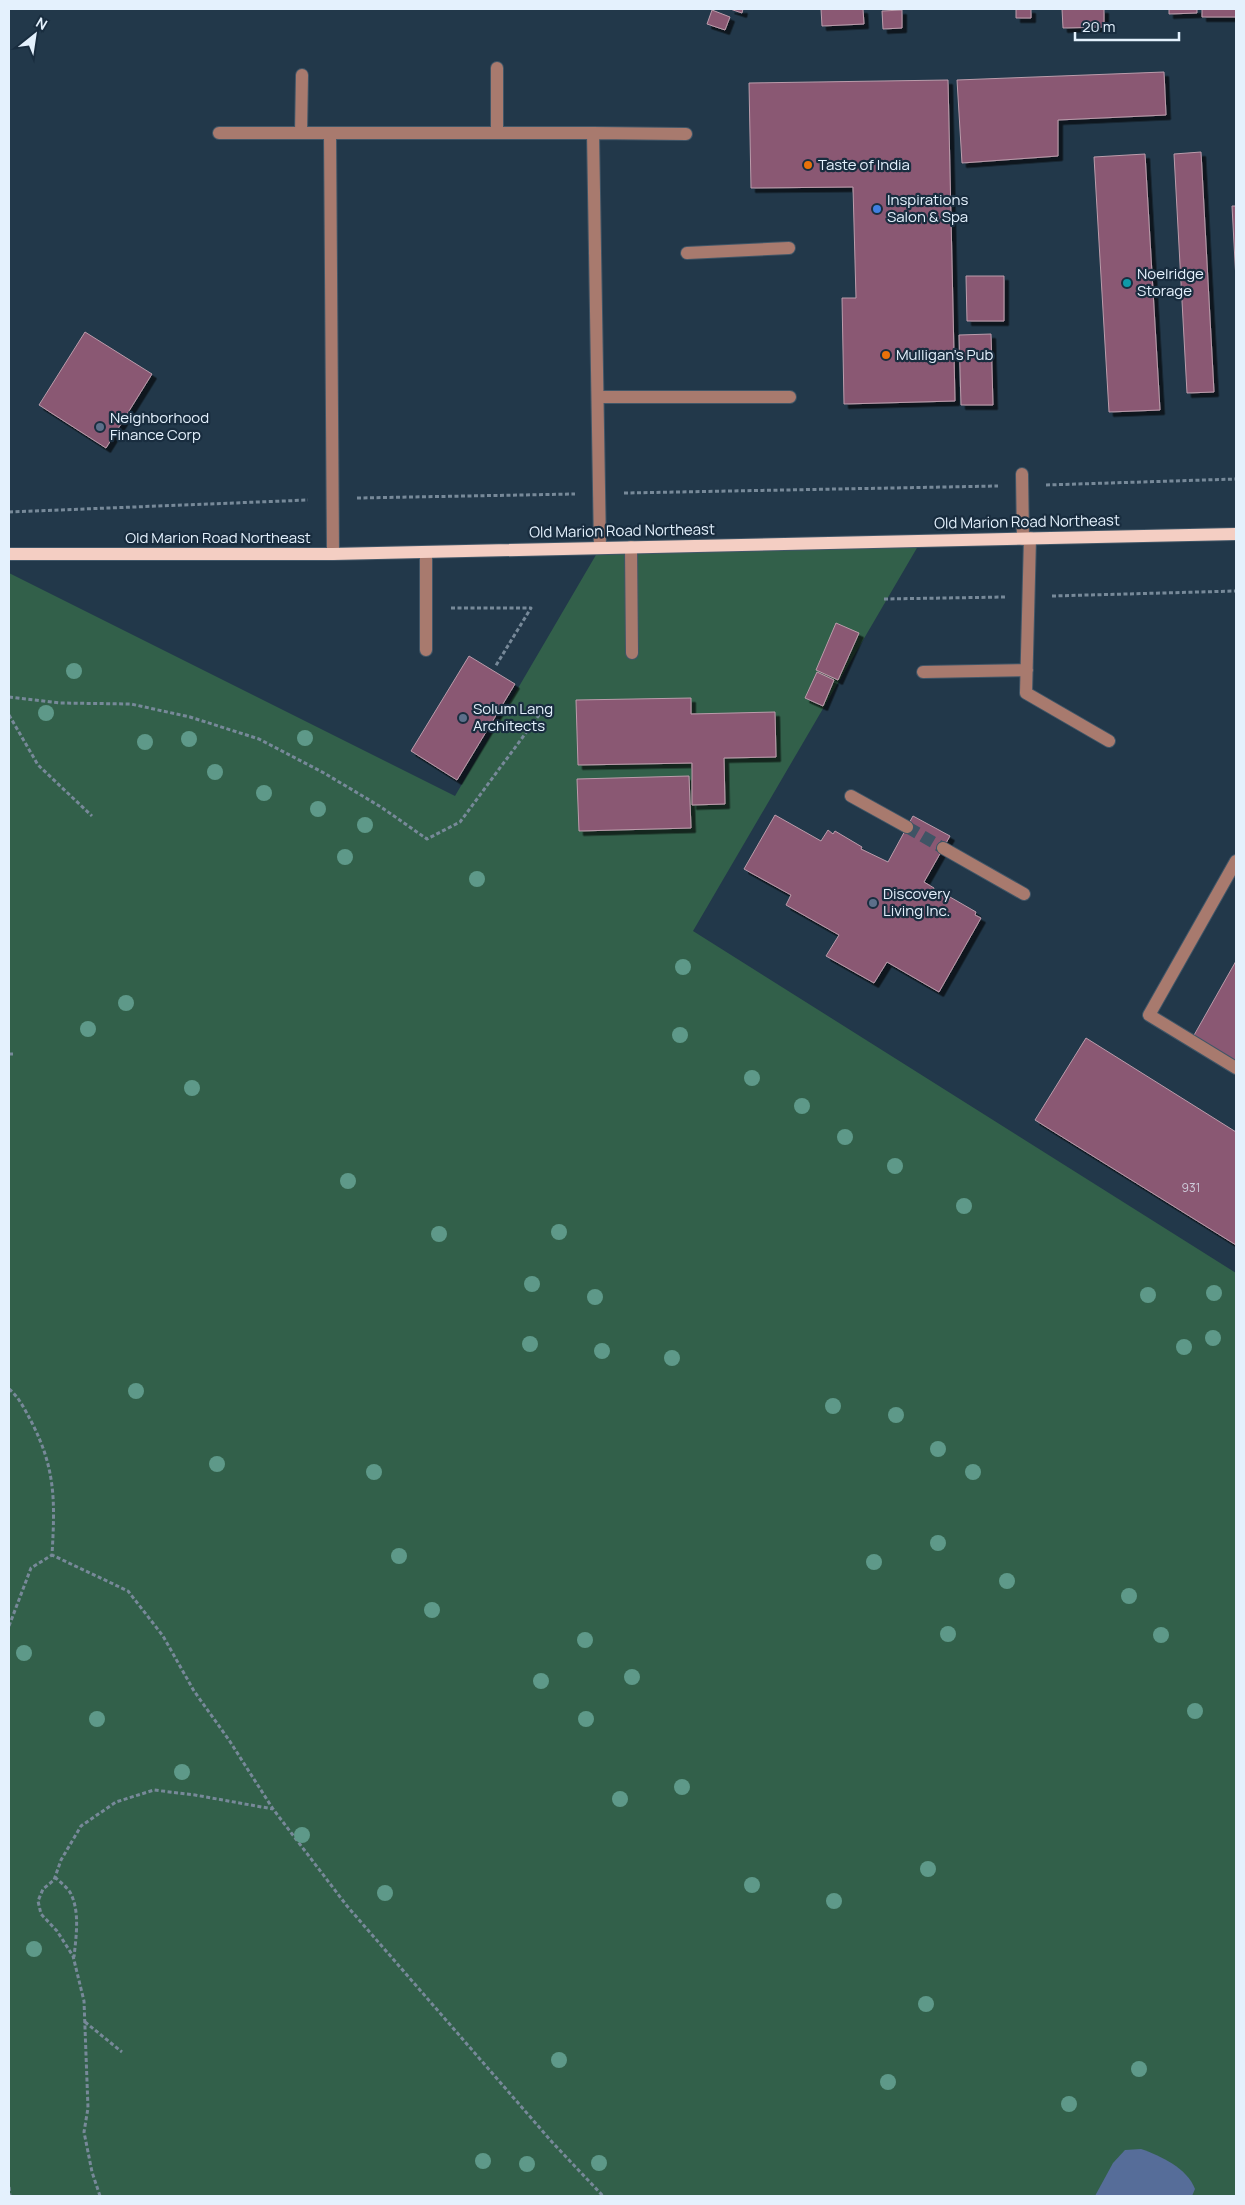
<svg xmlns="http://www.w3.org/2000/svg" width="1245" height="2205" font-family="Manrope,sans-serif">
  <style>
    .green { fill: #32604a }
    .water { fill: #566d99 }
    .building { fill: #8a5873; stroke: #bb9cab; filter: url(#shadow) }
    .lines { fill: none; stroke-linecap: round; stroke-linejoin: round }
    .minor-tunnel { stroke: #3f5465; stroke-width: 12; stroke-dasharray: 12 6; stroke-linecap: butt }
    .minor-casing { stroke: #415667; stroke-width: 14 }
    .major-casing { stroke: #415667; stroke-width: 14 }
    .path { stroke: #778999; stroke-width: 3; stroke-dasharray: 4 2.5; stroke-linecap: butt }
    .minor { stroke: #a87a6e; stroke-width: 12 }
    .major { stroke: #f4cec3; stroke-width: 12 }
    .tree { fill: #5e9989 }
    .food-dot { fill: #e8710a; stroke: #192d3f; stroke-width: 2 }
    .shop-dot { fill: #3f7fe0; stroke: #192d3f; stroke-width: 2 }
    .culture-dot { fill: #0f9aa8; stroke: #192d3f; stroke-width: 2 }
    .service-dot { fill: #5c6f8a; stroke: #192d3f; stroke-width: 2 }
    .labels { text-anchor: middle; stroke-width: 4.5; stroke-linejoin: round; paint-order: stroke }
    .number-label { font-size: 12px; fill: #cecbda }
    .poi-label { font-size: 15px; fill: #e4f1fd; stroke: #192d3f; text-anchor: start }
    .street-label { font-size: 15px; fill: #e4f1fd; stroke: #192d3f }
  </style>
  <defs>
    <filter id="shadow"><feDropShadow dx="4.5" dy="4.5" stdDeviation="0" flood-color="#0009"/></filter>
  </defs>
  <rect width="100%" height="100%" fill="#22384a"/>
  <!-- green -->
  <path class="green" d="M921,541L693,931L1236,1273V2196H9V573L455,796L600,548Z"/>
  <!-- water -->
  <path class="water" d="M1141,2149C1161,2156 1187,2168 1195,2189L1192,2196H1095L1113,2163L1125,2150Z"/>
  <!-- building -->
  <path class="building" d="M730,9H743L742,13Z
    M821,9H863L864,24L822,26Z
    M1016,9H1031V18H1016Z
    M1062,9H1104V27L1063,28Z
    M1169,9H1197V13L1169,14Z
    M1202,9H1236V17H1202Z
    M712,10L730,17L725,30L707,24Z
    M902,10V28L883,29L882,11Z
    M1164,72L1166,115L1058,120V156L962,163L957,80Z
    M948,80L955,401L844,404L842,298H856L853,187L751,188L749,83Z
    M1201,152L1214,392L1187,393L1174,154Z
    M1145,154L1160,410L1109,412L1094,157Z
    M1232,206H1236V280Z
    M966,276H1004V321H967Z
    M85,332L152,374L106,448L39,405Z
    M991,334L993,405H961L959,335Z
    M836,623L859,633L838,680L816,670Z
    M469,656L515,684L457,780L411,751Z
    M817,672L834,680L823,706L805,698Z
    M691,698V714L775,712L776,757L724,758L725,804L692,805V763L578,765L576,700Z
    M689,776L691,828L579,831L577,779Z
    M775,815L821,841L828,830L833,834L835,831L862,847L861,849L888,862L913,816L950,836L924,882L934,888L933,891L949,900L950,897L976,912L975,915L981,918L939,992L887,962L874,983L826,956L839,935L786,905L791,895L744,869Z
    M1236,961V1061L1193,1037Z
    M1086,1038L1236,1132V1245L1035,1120Z"/>
  <g class="lines">
    <!-- minor-tunnel -->
    <path class="minor-tunnel" d="M907,827L943,848"/>
    <defs>
      <path id="minor" d="M219,133H330
        M301,133L302,75
        M497,133V68
        M593,133L686,134
        M687,253L789,248
        M598,397H790
        M1022,474L1023,539
        M1030,538L1026,693L1109,741
        M631,547L632,653
        M426,552V650
        M333,554L330,133H593L600,548
        M923,672L1027,670
        M851,796L907,827
        M943,848L1024,894
        M1236,861L1149,1015L1236,1068"/>
      <path id="major" d="M9,554H333L1236,534"/>
    </defs>
    <!-- minor casing -->
    <use href="#minor" class="minor-casing"/>
    <!-- major casing -->
    <use href="#major" class="major-casing"/>
    <!-- path -->
    <path class="path" d="M1046,485L1236,479
      M624,493L998,486
      M357,498L575,494
      M9,512L308,500
      M1052,596L1236,591
      M884,599L1006,597
      M451,608H531L495,667
      M9,697L60,703L131,704L190,717L259,739L324,773L381,807L427,839L460,822L545,707
      M9,715L38,765L92,816
      M9,1054H15
      M9,1389C19,1397 25,1410 31,1421C56,1469 55,1502 52,1555L128,1591L163,1636L194,1691L229,1740L273,1809L347,1906L552,2142L603,2196
      M9,1626L31,1568L52,1555
      M55,1877C60,1882 68,1888 71,1894C80,1913 76,1937 74,1957
      M85,2022L122,2052
      M9,2187L10,2196
      M100,2196L92,2172L84,2132L88,2108L84,2001L73,1956L57,1931L41,1914L38,1901L43,1889L54,1880L61,1860L81,1826L116,1802L154,1790L195,1795L273,1809"/>
    <!-- minor -->
    <use href="#minor" class="minor"/>
    <!-- major -->
    <use href="#major" class="major"/>
  </g>
  <!-- trees -->
  <g class="tree">
    <circle cx="74" cy="671" r="8"/>
    <circle cx="46" cy="713" r="8"/>
    <circle cx="305" cy="738" r="8"/>
    <circle cx="189" cy="739" r="8"/>
    <circle cx="145" cy="742" r="8"/>
    <circle cx="215" cy="772" r="8"/>
    <circle cx="264" cy="793" r="8"/>
    <circle cx="318" cy="809" r="8"/>
    <circle cx="365" cy="825" r="8"/>
    <circle cx="345" cy="857" r="8"/>
    <circle cx="477" cy="879" r="8"/>
    <circle cx="683" cy="967" r="8"/>
    <circle cx="126" cy="1003" r="8"/>
    <circle cx="88" cy="1029" r="8"/>
    <circle cx="680" cy="1035" r="8"/>
    <circle cx="752" cy="1078" r="8"/>
    <circle cx="192" cy="1088" r="8"/>
    <circle cx="802" cy="1106" r="8"/>
    <circle cx="845" cy="1137" r="8"/>
    <circle cx="895" cy="1166" r="8"/>
    <circle cx="348" cy="1181" r="8"/>
    <circle cx="964" cy="1206" r="8"/>
    <circle cx="559" cy="1232" r="8"/>
    <circle cx="439" cy="1234" r="8"/>
    <circle cx="532" cy="1284" r="8"/>
    <circle cx="1214" cy="1293" r="8"/>
    <circle cx="1148" cy="1295" r="8"/>
    <circle cx="595" cy="1297" r="8"/>
    <circle cx="1213" cy="1338" r="8"/>
    <circle cx="530" cy="1344" r="8"/>
    <circle cx="1184" cy="1347" r="8"/>
    <circle cx="602" cy="1351" r="8"/>
    <circle cx="672" cy="1358" r="8"/>
    <circle cx="136" cy="1391" r="8"/>
    <circle cx="833" cy="1406" r="8"/>
    <circle cx="896" cy="1415" r="8"/>
    <circle cx="938" cy="1449" r="8"/>
    <circle cx="217" cy="1464" r="8"/>
    <circle cx="374" cy="1472" r="8"/>
    <circle cx="973" cy="1472" r="8"/>
    <circle cx="938" cy="1543" r="8"/>
    <circle cx="399" cy="1556" r="8"/>
    <circle cx="874" cy="1562" r="8"/>
    <circle cx="1007" cy="1581" r="8"/>
    <circle cx="1129" cy="1596" r="8"/>
    <circle cx="432" cy="1610" r="8"/>
    <circle cx="948" cy="1634" r="8"/>
    <circle cx="1161" cy="1635" r="8"/>
    <circle cx="585" cy="1640" r="8"/>
    <circle cx="24" cy="1653" r="8"/>
    <circle cx="632" cy="1677" r="8"/>
    <circle cx="541" cy="1681" r="8"/>
    <circle cx="1195" cy="1711" r="8"/>
    <circle cx="97" cy="1719" r="8"/>
    <circle cx="586" cy="1719" r="8"/>
    <circle cx="182" cy="1772" r="8"/>
    <circle cx="682" cy="1787" r="8"/>
    <circle cx="620" cy="1799" r="8"/>
    <circle cx="302" cy="1835" r="8"/>
    <circle cx="928" cy="1869" r="8"/>
    <circle cx="752" cy="1885" r="8"/>
    <circle cx="385" cy="1893" r="8"/>
    <circle cx="834" cy="1901" r="8"/>
    <circle cx="34" cy="1949" r="8"/>
    <circle cx="926" cy="2004" r="8"/>
    <circle cx="559" cy="2060" r="8"/>
    <circle cx="1139" cy="2069" r="8"/>
    <circle cx="888" cy="2082" r="8"/>
    <circle cx="1069" cy="2104" r="8"/>
    <circle cx="483" cy="2161" r="8"/>
    <circle cx="599" cy="2163" r="8"/>
    <circle cx="527" cy="2164" r="8"/>
  </g>
  <!-- markers -->
  <g class="food-dot">
    <circle cx="808" cy="165" r="5"/>
    <circle cx="886" cy="355" r="5"/>
  </g>
  <circle class="shop-dot" cx="877" cy="209" r="5"/>
  <circle class="culture-dot" cx="1127" cy="283" r="5"/>
  <g class="service-dot">
    <circle cx="100" cy="427" r="5"/>
    <circle cx="463" cy="718" r="5"/>
    <circle cx="873" cy="903" r="5"/>
  </g>
  <g class="labels">
    <!-- number labels -->
    <g class="number-label">
      <text x="1191" y="1192">931</text>
    </g>
    <!-- poi labels -->
    <g class="poi-label">
      <text x="818" y="170">Taste of India</text>
      <text x="887" y="205">Inspirations<tspan x="887" dy="17">Salon &amp; Spa</tspan></text>
      <text x="1137" y="279">Noelridge<tspan x="1137" dy="17">Storage</tspan></text>
      <text x="896" y="360">Mulligan's Pub</text>
      <text x="110" y="423">Neighborhood<tspan x="110" dy="17">Finance Corp</tspan></text>
      <text x="473" y="714">Solum Lang<tspan x="473" dy="17">Architects</tspan></text>
      <text x="883" y="899">Discovery<tspan x="883" dy="17">Living Inc.</tspan></text>
    </g>
    <!-- street labels -->
    <g class="street-label">
      <text transform="translate(1027 522) rotate(-1)" y="5">Old Marion Road Northeast</text>
      <text transform="translate(622 531) rotate(-1)" y="5">Old Marion Road Northeast</text>
      <text x="218" y="543">Old Marion Road Northeast</text>
    </g>
  </g>
  <!-- border -->
  <rect width="1245" height="2205" fill="none" stroke="#e4f1fd" stroke-width="20"/>
  <!-- north arrow -->
  <g transform="translate(35 35) rotate(30)" stroke="#192d3f" stroke-width="4" paint-order="stroke">
  <path d="M0-4L9 19L0 12L-9 19Z" fill="#e4f1fd"/>
  <text y="-8" font-size="14" font-weight="bold" text-anchor="middle" fill="#e4f1fd">N</text>
  </g>
  <!-- scale -->
  <path d="M1075 32v8h104v-8" fill="none" stroke="#e4f1fd" stroke-width="2.5"/>
  <text x="1082" y="32" font-size="15" fill="#e4f1fd" stroke="#192d3f" stroke-width="4" paint-order="stroke">20 m</text>
</svg>
